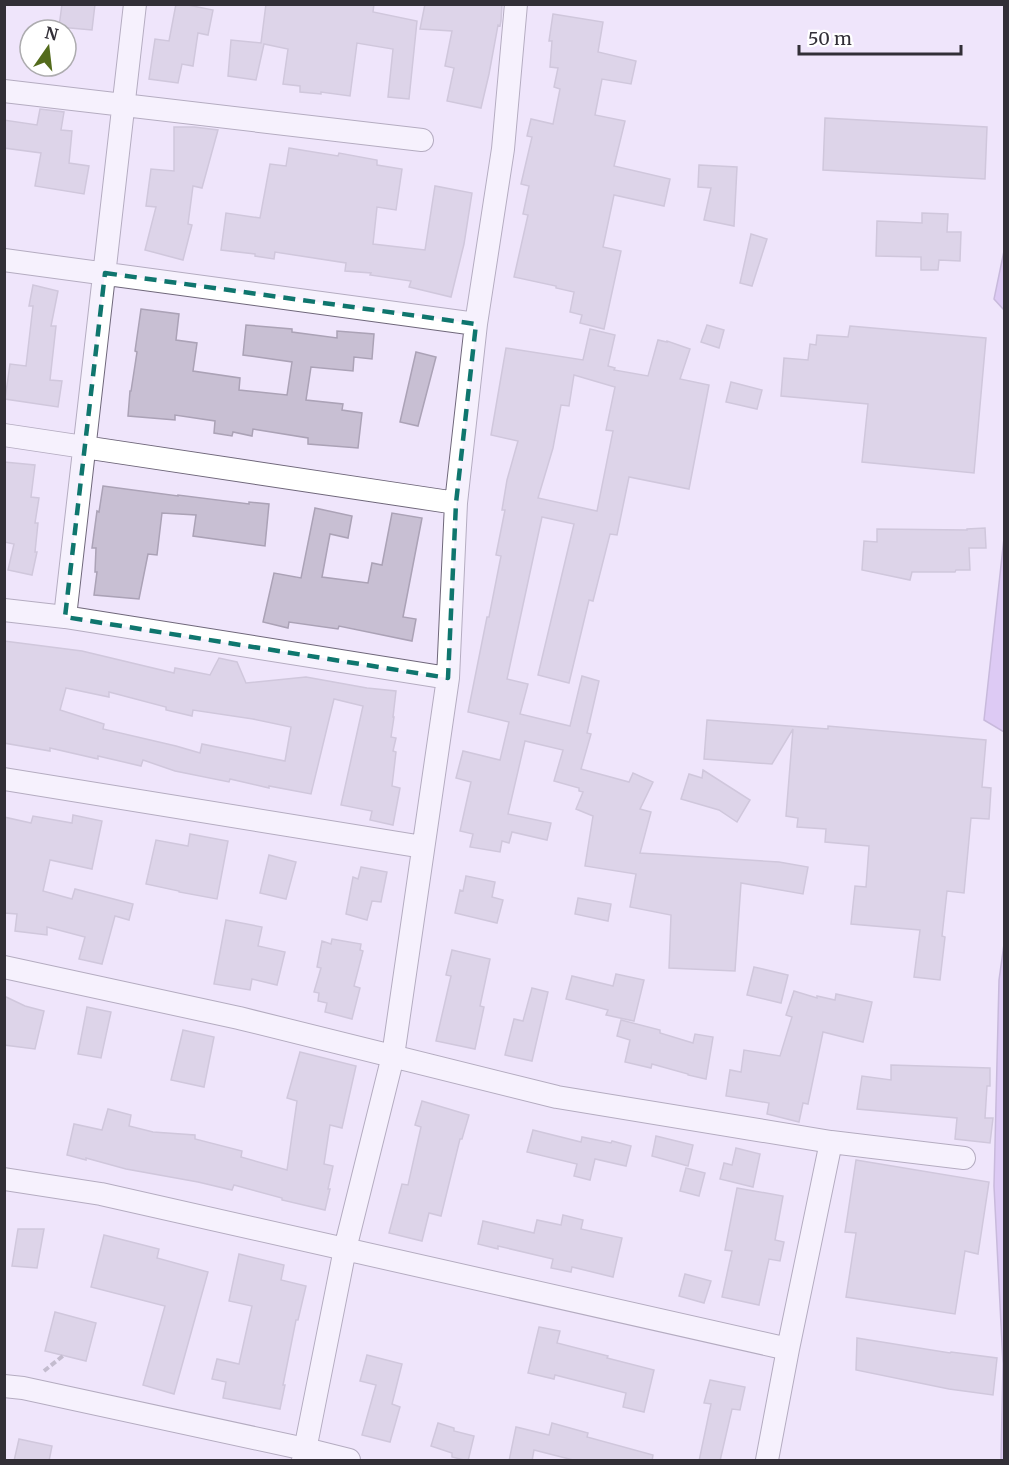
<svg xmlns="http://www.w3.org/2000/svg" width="1009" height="1465" font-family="Merriweather,serif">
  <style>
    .water { fill: #c7a8eb; stroke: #9a84b5; stroke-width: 1.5 }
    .building { fill: #c8bfd3; stroke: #aba2b6; stroke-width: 1.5; fill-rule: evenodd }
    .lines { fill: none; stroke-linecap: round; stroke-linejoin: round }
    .minor-casing { stroke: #6f677a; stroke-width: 24 }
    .path { stroke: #918b9a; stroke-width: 4; stroke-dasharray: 6 3; stroke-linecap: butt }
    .minor { stroke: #fff; stroke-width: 22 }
    .marked { fill: none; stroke: #0f766e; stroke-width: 4.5; stroke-dasharray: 12 8; stroke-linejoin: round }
  </style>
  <rect width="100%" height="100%" fill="#efe5fb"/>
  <!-- water -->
  <path class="water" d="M1004,251V310L994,299Z
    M1004,538V732L984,720Z
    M1004,944V1460H1001L1003,1364L994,1186L999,980Z"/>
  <!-- building -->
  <path class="building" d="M62,4H95L92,30L59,27Z
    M176,4H183L213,10L208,35L198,33L193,66L182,64L178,83L149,79L155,39L169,41Z
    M266,4H374L373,12L417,21L409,99L388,97L393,49L357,43L350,96L321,92V94L300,92V86L283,84L288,49L264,44L256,80L228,76L231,40L261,43Z
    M425,4H502L501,21L500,26L498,25L489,74L481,108L447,101L454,68L445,66L452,31L420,29Z
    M553,14L603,22L598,52L636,61L631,84L602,79L595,115L625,121L614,166L670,179L664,206L614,195L603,247L621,251L604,329L580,323L582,315L570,312L574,292L556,288V286L514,277L528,215L523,214L529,186L521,184L532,137L527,136L531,119L553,124L560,89L554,87L558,68L550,67L552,41H549Z
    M40,109L64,112L61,130L72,131L69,163L89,166L84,194L35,186L41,153L4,148V120L37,125Z
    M825,118L987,127L985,179L823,170Z
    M174,127H194L218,130L202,188L193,186L188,224L192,225L183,260L145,250L156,207L146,206L151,169L174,171Z
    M289,148L338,156L339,153L377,160V165L402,169L396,210L377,207L373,244L425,250L435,186L472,193L464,244L451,297L409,287L411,281L370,275L371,273L345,271L346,263L275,252L274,259L255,256V254L221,250L226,213L260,218L270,164L286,166Z
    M699,165L737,167L734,226L704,220L711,188L698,187Z
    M922,213L948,214L947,232H961L960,261L939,260L938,270H921V257L876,256L877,221L922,223Z
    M751,234L767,239L752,286L740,283Z
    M33,285L58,291L51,326H56L50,380L62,381L58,407L5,399L10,364L26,366L33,306H29Z
    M141,309L179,314L176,340L197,343L193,371L240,378L239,390L287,395L292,362L243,355L246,325L292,329V332L337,338V331L374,334L372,359L354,357L353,371L311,367L306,400L343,404L342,410L362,413L358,448L308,444V438L253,429L252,436L233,432L232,436L214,433L215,421L175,415V420L128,416L130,391H131L137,352L135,351Z
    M707,325L724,330L719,348L701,342Z
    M850,326L986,338L974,473L862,462L868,404L781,396L784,358L808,360L810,344L816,345L817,335L848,337Z
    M590,329L615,335L608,366L615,368L614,370L648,376L658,340L667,342V341L690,349L680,379L709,385L689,489L629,477L617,535L610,534L593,601L589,600L569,683L538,675L574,524L542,517L507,679L528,684L520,714L570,726L582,676L599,681L587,733L591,734L581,769L629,782L633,773L653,782L640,809L651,812L640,853L779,862L808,867L803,894L741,883L735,971L669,968L671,915L630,907L636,874L585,866L593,816L576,809L583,792L579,791V788L554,781L563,750L525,741L508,814L551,823L547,840L512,832L509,843L502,841L500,852L470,847L473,834L460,831L471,782L456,778L463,751L500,760L509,722L468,712L487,617H489L501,556L496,555L505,510H502L507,480L518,441L491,435L506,348L583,360ZM574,375L615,387L606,430L613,431L597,511L538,498L553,448L561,405L569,406Z
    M416,352L436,357L418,426L400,422Z
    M731,382L762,390L757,409L726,402Z
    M4,462L35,465L31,497L39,498L35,523H38L35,552H37L32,575L8,570L14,544L4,542Z
    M103,486L178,496V495L249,504V502L269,504L265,546L193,536L196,515L162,513L157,555L148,554L139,599L94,595L97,572H95L96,548H92L97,511L99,512Z
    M315,508L352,516L348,538L330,534L322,577L368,583L372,563L382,565L392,513L422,518L403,617L416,619L412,641L339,626L338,629L289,622L288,628L263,622L274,573L301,578Z
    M985,528L986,548H969L970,570H956L955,572H912L910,580L862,570L864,541L877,542V529L967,530V529Z
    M4,641L82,651L174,673L175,668L210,675L219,658L237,662L246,683L306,677L367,688L396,691L393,717H394L391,737L396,738L393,751L396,752L392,786L400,788L393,825L370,820L372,811L341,805L363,706L334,699L311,794L269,786V788L230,779L229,782L175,771L143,760L141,766L98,756V759L50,748V751L4,743ZM66,688L109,697V692L166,707V710L192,716L193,710L253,719L291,727L285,761L202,744L200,753L176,746L103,729L104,724L60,710Z
    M707,720L828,729V726L986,740L982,787L991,788L989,819L971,818L964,893L947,891L942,936L945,937L940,980L914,977L920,930L851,924L855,886L866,887L869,846L825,842L826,829L797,827L798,818L786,816L793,729L772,764L704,759Z
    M703,770L750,800L737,822L719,810L681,799L689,774L702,778Z
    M73,815L102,821L92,869L50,860L43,891L72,899L75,889L133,904L129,920L115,916L102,964L79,959L85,937L47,927V935L15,931L17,914L4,913V817L31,823L33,816L72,823Z
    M190,834L228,841L217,899L179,892V891L146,884L156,840L188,846Z
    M269,855L296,862L286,899L260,893Z
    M361,867L387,872L381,902L372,901L367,920L346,914L353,877L358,879Z
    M466,876L495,882L492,897L503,900L497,923L455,913L460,890L463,891Z
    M578,898L611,904L608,921L575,914Z
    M226,920L262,927L258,946L285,952L277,985L252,979L250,990L214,984Z
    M332,939L361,944L360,950L363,951L354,986L360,988L352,1019L325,1012L327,1003L318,1001L319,993L314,992L321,968L317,967L322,941L331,944Z
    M452,950L490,959L480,1006L484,1007L475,1049L436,1041L451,976L446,975Z
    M754,967L788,975L781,1003L747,995Z
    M616,974L644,980L634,1021L606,1015L608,1010L566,999L572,976L613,986Z
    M532,988L548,992L532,1061L505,1055L514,1019L523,1021Z
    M794,991L817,998V996L835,1000L836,994L872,1002L863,1042L823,1032L808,1104L803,1103L799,1122L767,1114L769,1103L726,1096L730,1070L741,1072L744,1050L780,1056L792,1017L786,1015Z
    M4,996L25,1006L44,1011L35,1049L4,1045Z
    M87,1007L111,1012L101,1058L78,1054Z
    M621,1020L660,1030V1033L693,1043L695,1034L713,1037L706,1079L688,1075V1074L652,1064L651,1068L625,1062L630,1040L617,1036Z
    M183,1030L214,1037L204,1087L171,1080Z
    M300,1052L356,1066L342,1128L330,1125L324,1164L333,1166L328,1189H330L325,1210L282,1200V1198L234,1185L232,1190L198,1182L126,1169L86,1158V1160L67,1155L74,1124L102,1130L108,1109L131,1115L129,1126L153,1132L195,1135V1139L242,1151L241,1157L287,1170L297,1101L287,1098Z
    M891,1065L990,1068V1086H987L985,1118H993L990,1143L955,1139L957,1118L857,1109L862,1076L891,1080Z
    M422,1101L469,1115L462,1139H460L441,1216L429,1213L422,1241L389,1233L402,1184L408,1185L421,1127L415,1125Z
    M533,1130L581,1142L582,1137L611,1143L612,1141L631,1146L626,1166L595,1159L590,1180L574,1176L577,1164L527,1152Z
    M656,1136L693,1145L688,1166L652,1156Z
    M736,1148L760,1154L753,1187L720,1179L724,1163L732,1165Z
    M856,1160L989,1182L978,1254L965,1251L955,1314L846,1297L856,1233L845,1232Z
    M686,1168L705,1173L699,1196L680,1191Z
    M737,1188L783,1196L775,1240L784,1242L780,1261L769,1259L759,1305L722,1297L732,1251L725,1250Z
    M563,1215L583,1220L581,1229L622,1238L613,1277L572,1267L571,1272L551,1268L553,1259L498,1246V1249L478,1244L483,1221L534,1233L537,1220L561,1225Z
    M18,1229H44L37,1268L12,1266Z
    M104,1235L159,1249L157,1258L208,1272L174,1394L143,1385L165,1306L91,1287Z
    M239,1254L284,1265L281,1280L306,1286L298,1320H296L283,1385H285L280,1409L223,1398L226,1382L212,1379L217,1359L239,1364L252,1306L229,1301Z
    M685,1274L711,1281L704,1303L679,1296Z
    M55,1312L96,1323L86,1361L45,1351Z
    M539,1327L560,1331L557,1343L608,1356L607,1358L654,1370L644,1412L623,1407L626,1393L555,1375L554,1379L528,1373Z
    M857,1338L950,1353L951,1352L997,1358L993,1395L949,1389L856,1370Z
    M367,1355L402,1364L392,1404L400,1407L390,1442L362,1435L376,1385L360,1381Z
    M710,1380L745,1387L740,1410L732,1409L720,1461H699L711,1404L704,1403Z
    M438,1423L454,1428V1431L474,1436L468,1461L452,1457V1453L431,1446Z
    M552,1423L588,1433L587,1437L653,1455L652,1461H577L534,1450L532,1461H509L516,1427L549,1435Z
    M19,1439L52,1446L49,1461H14Z"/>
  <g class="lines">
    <defs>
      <path id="minor" d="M4,91L422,140
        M4,260L476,324
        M4,435L456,503
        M4,610L65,617L448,678
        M65,617L135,4
        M4,779L423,847
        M4,967L239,1018L557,1097L831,1142L964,1158
        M4,1179L101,1194L788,1349
        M4,1386L23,1388L305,1449L349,1460
        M303,1460L345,1249L393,1056L448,678L456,503L476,324L503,149L516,4
        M767,1460L788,1349L831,1142"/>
    </defs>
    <!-- minor casing -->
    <use href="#minor" class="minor-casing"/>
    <!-- path -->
    <path class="path" d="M44,1371L64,1355"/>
    <!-- minor -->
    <use href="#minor" class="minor"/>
  </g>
  <!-- marked area -->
  <path d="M0 0H1009V1465H0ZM105,273L476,324L456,503L448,678L65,617Z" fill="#efe5fb" fill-opacity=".55" fill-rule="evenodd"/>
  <path class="marked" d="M105,273L476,324L456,503L448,678L65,617Z"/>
  <!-- border -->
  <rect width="1009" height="1465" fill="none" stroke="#322f37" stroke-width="12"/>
  <!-- north arrow -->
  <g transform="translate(48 48) rotate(14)"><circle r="28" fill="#ffffff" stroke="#adacaf" stroke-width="1.5"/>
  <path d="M0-4.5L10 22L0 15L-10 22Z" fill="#536b1c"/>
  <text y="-9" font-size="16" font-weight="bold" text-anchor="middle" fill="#322f37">N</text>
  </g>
  <!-- scale -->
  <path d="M799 45v9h162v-9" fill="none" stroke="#322f37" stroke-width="3"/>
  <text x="808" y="45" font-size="18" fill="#322f37" stroke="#ffffff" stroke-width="4.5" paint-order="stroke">50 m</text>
</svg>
